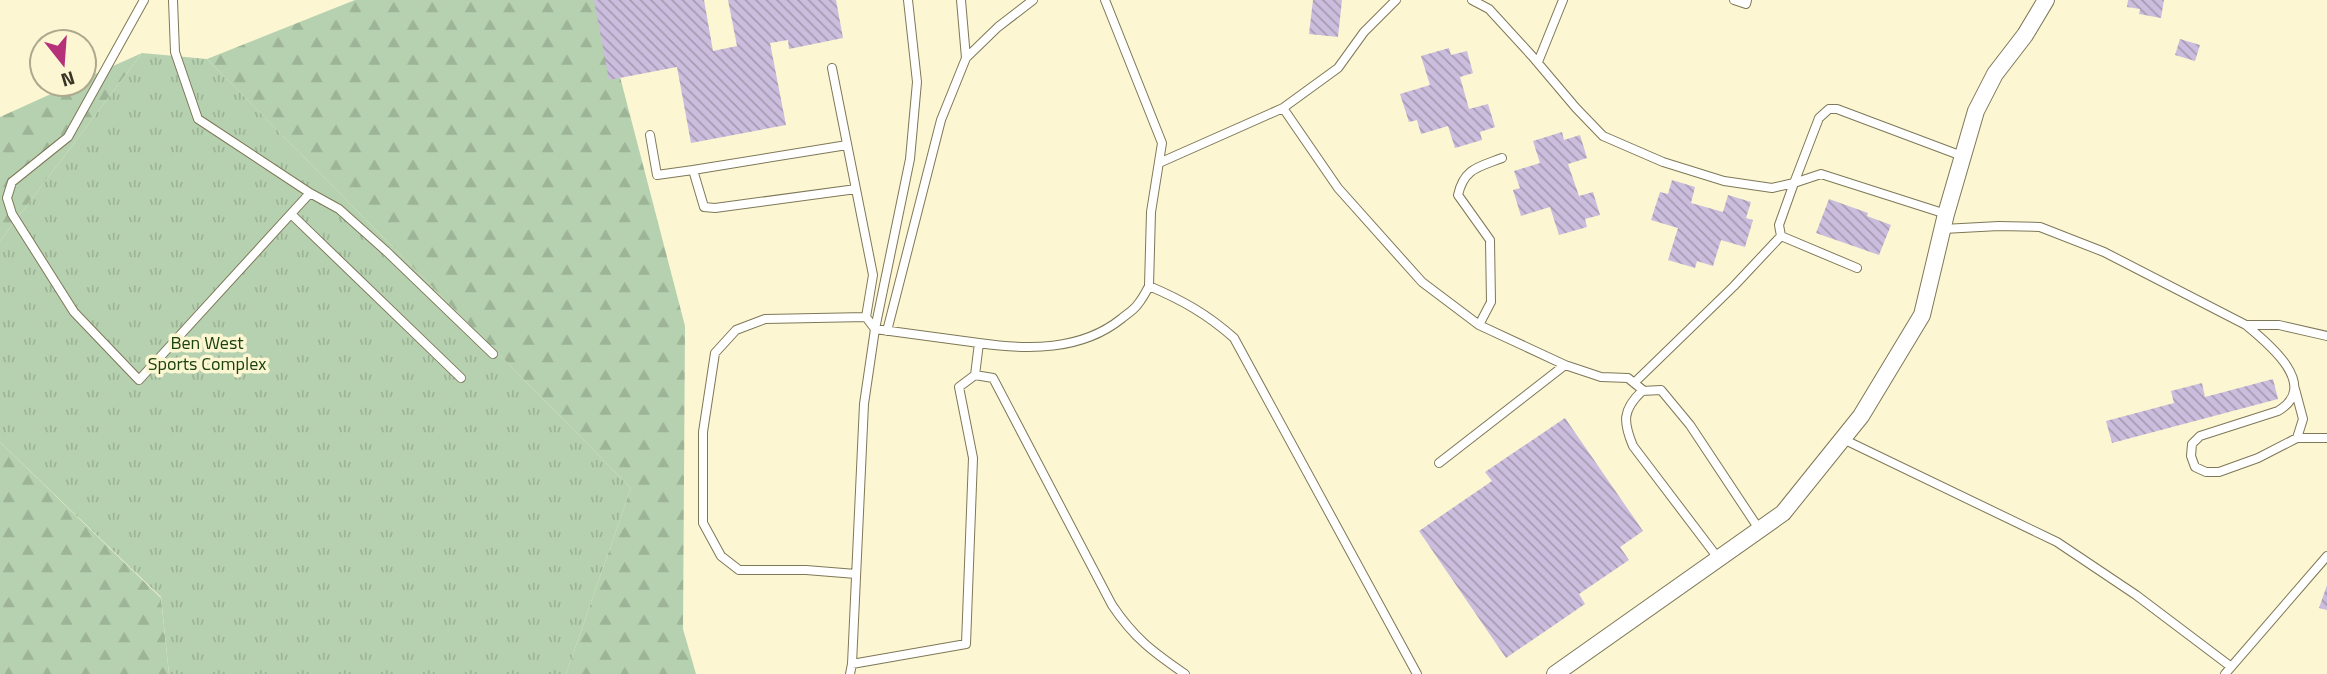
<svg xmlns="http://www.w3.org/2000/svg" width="2327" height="674" font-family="'Titillium Web',sans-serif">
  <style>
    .forest { fill: url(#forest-firs) }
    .park { fill: url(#park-tufts) }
    .building { fill: url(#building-back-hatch) }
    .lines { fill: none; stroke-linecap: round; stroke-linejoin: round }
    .lane-casing { stroke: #7e7858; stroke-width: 10 }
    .street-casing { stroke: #7e7858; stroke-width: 18 }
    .lane { stroke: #fff; stroke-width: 8 }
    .street { stroke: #fff; stroke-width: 16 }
    .labels { text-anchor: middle; stroke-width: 7; stroke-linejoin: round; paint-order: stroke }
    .park-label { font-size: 18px; fill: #19420c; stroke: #fcf6d2 }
  </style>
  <defs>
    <pattern id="forest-firs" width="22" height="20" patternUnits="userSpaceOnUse" patternTransform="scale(1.75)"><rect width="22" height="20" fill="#b6d1b0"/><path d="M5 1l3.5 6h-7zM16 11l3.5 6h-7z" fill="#9db497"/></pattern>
    <pattern id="park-tufts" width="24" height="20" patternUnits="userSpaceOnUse" patternTransform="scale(1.75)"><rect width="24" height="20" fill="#b6d1b0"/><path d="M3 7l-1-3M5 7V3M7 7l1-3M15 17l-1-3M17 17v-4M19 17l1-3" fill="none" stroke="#9db497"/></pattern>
    <pattern id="building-back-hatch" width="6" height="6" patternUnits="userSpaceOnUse" patternTransform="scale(1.75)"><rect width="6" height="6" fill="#cbbddd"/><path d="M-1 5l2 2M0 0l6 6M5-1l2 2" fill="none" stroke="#a69ab3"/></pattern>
  </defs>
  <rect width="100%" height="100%" fill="#fcf6d2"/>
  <!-- forest -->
  <path class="forest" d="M355,0H600L685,326L683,629L696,674H566L631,488L207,59Z
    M142,53L0,241V117L73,84H84V79Z
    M0,442L161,598L169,674H0Z"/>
  <!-- park -->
  <path class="park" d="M142,53L207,59L631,488L566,674H169L161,597L0,442V241Z"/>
  <!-- building -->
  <path class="building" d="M594,0H704L713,51L737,46L728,0H836L843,38L789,49L788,40L770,43L786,125L691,143L677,67L609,80Z
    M1313,0H1342L1338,37L1309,34Z
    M2128,0H2164L2161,18L2139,14L2140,9L2127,7Z
    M2180,39L2200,45L2195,61L2175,55Z
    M1449,48L1451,55L1467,51L1473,73L1460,77L1469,109L1488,104L1495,127L1480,132L1482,140L1455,148L1448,126L1421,134L1417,120L1409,122L1400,94L1430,85L1421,56Z
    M1562,132L1564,140L1580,135L1587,158L1568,164L1579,196L1593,192L1600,215L1585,219L1587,227L1559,235L1550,207L1521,216L1513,190L1520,188L1514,171L1540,163L1533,141Z
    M1672,180L1695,187L1691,203L1723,212L1728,195L1751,202L1746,218L1753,220L1745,247L1721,240L1713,266L1697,261L1695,268L1668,260L1678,228L1651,220L1660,192L1668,194Z
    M1829,199L1868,213L1867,216L1891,225L1879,255L1816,233Z
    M2273,379L2278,399L2112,443L2106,421L2174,403L2171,391L2202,383L2205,397Z
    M1565,418L1643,531L1620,547L1629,560L1579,594L1585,604L1506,658L1419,531L1492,481L1485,472Z
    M2327,585V610L2319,608Z"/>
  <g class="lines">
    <defs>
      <path id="lane" d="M144,0L68,137L12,182L7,198L12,214L74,312L139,380L310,193L198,119L175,52L173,0
        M961,0L966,58
        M1105,0L1162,143L1151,212L1149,286
        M1472,0L1489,9L1532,56L1576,108L1603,136L1663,162L1724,181L1772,188L1794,183L1819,118L1829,109H1837L1962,156
        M1734,0L1746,4L1747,0
        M1538,62L1563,0
        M832,68L873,275L866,317
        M1283,108L1338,68L1364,32L1396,0
        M650,135L657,175L693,170
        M847,145L693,170L704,207L715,208L856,189
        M1159,163L1283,108L1338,188L1422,282L1479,325L1565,365L1601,377L1628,378L1644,391
        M310,193L339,209L386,251L493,354
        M291,214L461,378
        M1943,229L1999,226L2040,227L2104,252L2246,325H2279L2327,336
        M1857,268L1781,236L1779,225L1794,183L1821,174L1946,214
        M1479,325L1491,302L1490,240L1458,195C1464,168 1479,167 1502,158
        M2246,325C2268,343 2321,386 2278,411L2200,436L2192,444L2191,456L2195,467L2206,472H2219L2258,458L2297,438H2327
        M887,331L941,120L966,58L998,27L1033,0
        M979,343C1027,350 1081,351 1121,319C1127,314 1134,310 1138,304C1142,299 1146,292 1149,286C1182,300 1207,314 1234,338L1417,674
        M975,375L993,378L1112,605C1134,638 1153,652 1185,674
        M1634,383L1734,286L1781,236
        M2295,389L2303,419L2297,438
        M1843,439L2057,542L2136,595L2230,666
        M1439,463L1565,365
        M1718,558L1633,446C1623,422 1622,410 1642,391L1661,390L1690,425L1759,529
        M852,664L966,644L973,458L959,387L975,375L979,343L875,329L910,159L917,82L908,0
        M850,674L852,664L864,404L875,329L866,317L765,319L736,330L715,353L703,432V523L721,556L739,570H806L856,574
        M2225,674L2327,556"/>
      <path id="street" d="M1555,674L1783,513L1861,416L1922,315L1946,214L1976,111L1995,74L2025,35L2046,0"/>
    </defs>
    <!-- lane casing -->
    <use href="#lane" class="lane-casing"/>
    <!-- street casing -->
    <use href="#street" class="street-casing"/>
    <!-- lane -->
    <use href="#lane" class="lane"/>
    <!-- street -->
    <use href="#street" class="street"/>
  </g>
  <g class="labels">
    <!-- park labels -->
    <g class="park-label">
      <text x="207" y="349">Ben West<tspan x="207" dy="21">Sports Complex</tspan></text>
    </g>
  </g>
  <!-- north arrow -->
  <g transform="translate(63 63) rotate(163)"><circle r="33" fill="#fcf6d2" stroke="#aea98e" stroke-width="2"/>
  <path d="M0-5L12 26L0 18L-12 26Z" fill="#b53179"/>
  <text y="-10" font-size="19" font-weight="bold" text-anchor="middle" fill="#383527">N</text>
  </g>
</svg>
